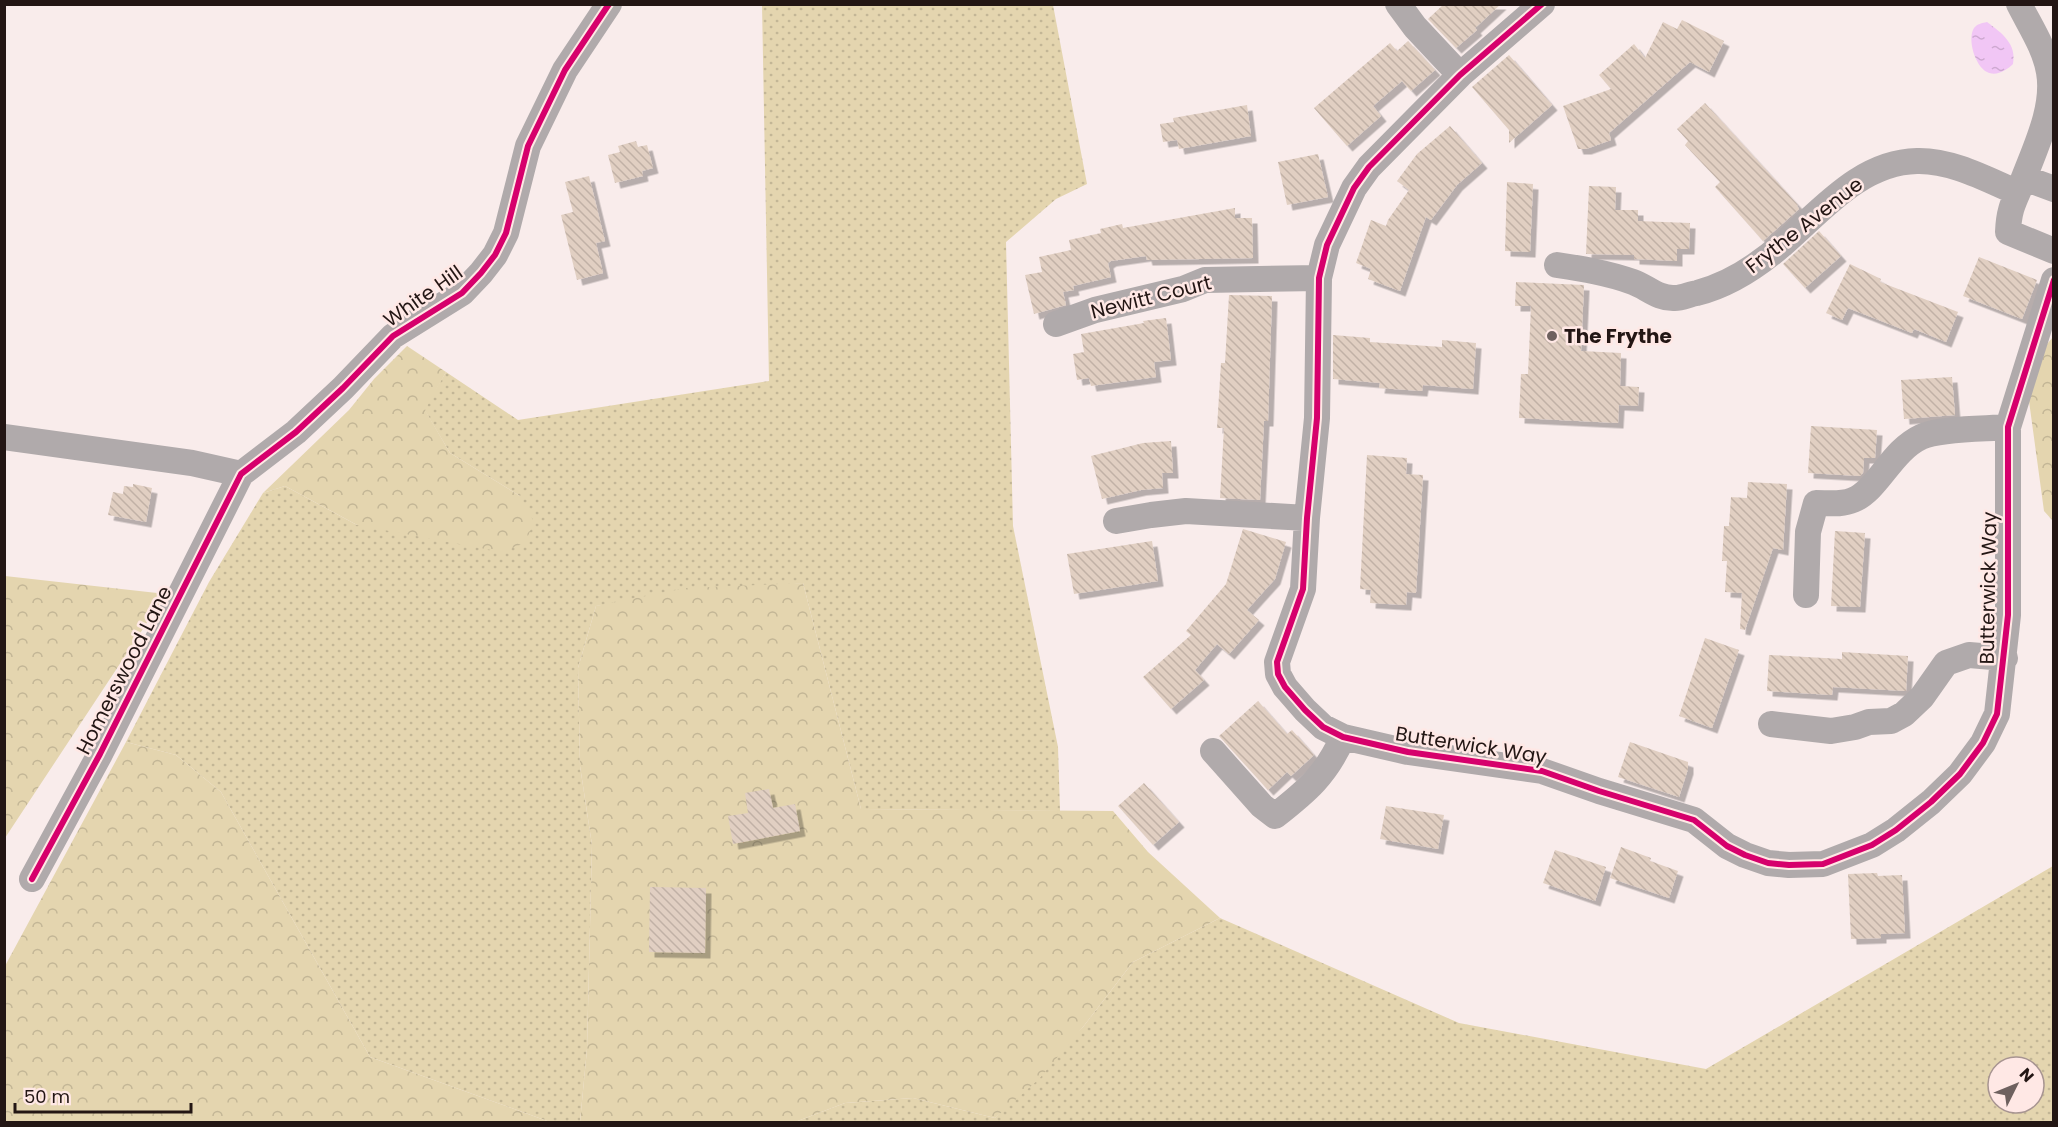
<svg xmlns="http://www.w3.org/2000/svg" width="2058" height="1127" font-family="Poppins,sans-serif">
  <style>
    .grass { fill: url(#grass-dots); fill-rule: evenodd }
    .forest { fill: url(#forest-crowns) }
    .water { fill: url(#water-ripples) }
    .building { fill: url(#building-back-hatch); filter: url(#shadow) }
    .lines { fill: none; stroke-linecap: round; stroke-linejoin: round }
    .minor { stroke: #b0aaab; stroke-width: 26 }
    .cycleway-casing { stroke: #ffe8e5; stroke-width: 10 }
    .cycleway { stroke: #d6006c; stroke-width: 6 }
    .poi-dot { fill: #6e615f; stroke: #ffe8e5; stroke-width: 2 }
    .labels { text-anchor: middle; stroke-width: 5; stroke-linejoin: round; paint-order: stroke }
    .street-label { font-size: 20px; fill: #231614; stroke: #ffe8e5 }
    .poi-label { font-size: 20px; font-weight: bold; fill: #231614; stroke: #ffe8e5; text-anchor: start }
  </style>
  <defs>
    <pattern id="grass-dots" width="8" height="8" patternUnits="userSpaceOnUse" patternTransform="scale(1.5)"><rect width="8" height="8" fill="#e4d5af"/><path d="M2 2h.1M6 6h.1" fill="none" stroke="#c3b696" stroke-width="1.8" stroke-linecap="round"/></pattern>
    <pattern id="forest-crowns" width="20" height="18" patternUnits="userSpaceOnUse" patternTransform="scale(1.5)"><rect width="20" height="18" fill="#e4d5af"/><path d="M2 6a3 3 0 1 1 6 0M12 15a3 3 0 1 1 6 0" fill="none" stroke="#c3b696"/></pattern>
    <pattern id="water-ripples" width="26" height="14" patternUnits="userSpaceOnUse" patternTransform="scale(1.5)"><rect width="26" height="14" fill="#f1c6f5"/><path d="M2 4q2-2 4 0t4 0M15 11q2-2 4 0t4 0" fill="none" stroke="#cea9d1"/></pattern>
    <pattern id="building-back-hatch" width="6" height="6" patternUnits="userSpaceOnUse" patternTransform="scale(1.5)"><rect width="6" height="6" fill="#e1cfc2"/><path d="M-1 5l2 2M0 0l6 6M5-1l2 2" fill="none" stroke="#c1b1a6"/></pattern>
    <filter id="shadow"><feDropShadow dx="5.5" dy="5.5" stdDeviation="0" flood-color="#0004"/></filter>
  </defs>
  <rect width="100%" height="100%" fill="#f9eceb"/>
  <!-- grass -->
  <path class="grass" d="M762,5H1053L1087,184L1056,199L1006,242L1013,526L1058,747L1060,811L861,809L803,583L596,606L578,668L580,766L592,845L587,1049L580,1122H550L370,1057L221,792L176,755L126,742L209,582L263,493L285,486L357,525L520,496L450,453L424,409L446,372L518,420L769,381Z
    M2053,866V1122H795L845,1103L913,1098L995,1118L1083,1027L1133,962L1220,918L1459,1023L1706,1069ZM1998,1067H2034V1103H1998Z"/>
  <!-- forest -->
  <path class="forest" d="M2053,337V521L2044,511L2029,401L2047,344Z
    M407,346L446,372L425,410L450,453L520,496L534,522L525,543L502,552L357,525L285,486L263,493L349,410L374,379Z
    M5,576L166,594L5,838L4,576Z
    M803,583L861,809L1113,811L1148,852L1220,918L1133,962L1083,1027L1039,1079L995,1118L913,1098L845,1103L795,1122H580L587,1049L592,845L580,766L578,668L596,606L686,588Z
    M126,742L176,755L221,792L370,1057L550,1122H5V966Z"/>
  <!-- water -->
  <path class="water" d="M1987,22C2002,33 2017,44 2013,64C2007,70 1996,77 1987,72C1975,66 1967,39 1974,28C1977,24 1982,23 1987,22Z"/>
  <!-- building -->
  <path class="building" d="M1444,4H1501L1475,28L1477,30L1456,48L1428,19Z
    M1682,20L1724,41L1709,72L1690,62L1609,133L1611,140L1586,149H1578L1563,106L1611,89L1599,75L1634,44L1645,58L1663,22L1677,29Z
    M1408,41L1435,70L1411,91L1402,81L1373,106L1381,116L1347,146L1314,108L1390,43L1397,51Z
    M1509,55L1552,105L1509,143V130L1472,87Z
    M1705,103L1798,205L1797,206L1799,209L1763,241L1715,187L1720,182L1685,145L1688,141L1677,129Z
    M1247,105L1251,136L1179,149L1177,140L1163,142L1160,124L1174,122L1173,118Z
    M1450,126L1482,163L1457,185L1431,220L1426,217L1400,291L1368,279L1371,269L1356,263L1371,220L1386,226L1388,220L1409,190L1397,181L1417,154Z
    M636,141L638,147L647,145L653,168L642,171L643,176L615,183L608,155L620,152L618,146Z
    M1318,154L1328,197L1287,205L1278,162Z
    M589,176L605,241L596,243L603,273L577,280L561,215L573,212L565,182Z
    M1507,182L1533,184L1530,252L1505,251Z
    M1589,186L1616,187L1615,210H1638V221L1690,223L1689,249H1677V261L1634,259V255L1586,254Z
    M1235,208V218H1252L1253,258L1147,260L1146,256L1111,261L1108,263L1111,277L1073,286L1074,290L1063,292L1066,305L1034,314L1025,275L1042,272L1039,257L1071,250L1069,240L1101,233L1100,229L1122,224L1123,228Z
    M1819,231L1841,256L1805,288L1783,264Z
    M1979,257L2037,280L2022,319L1963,296Z
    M1850,264L1881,279L1880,282L1958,312L1946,342L1914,329L1912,333L1848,308L1842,320L1826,313Z
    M1516,282L1584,285L1581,351L1621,353L1620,386L1639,387L1638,406L1619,405L1618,423L1519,418L1521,374H1528L1531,306H1515Z
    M1229,295L1272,296L1268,421H1264L1260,500L1220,498L1224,428H1217L1221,363H1225Z
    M1166,318L1171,360L1154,362L1156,377L1091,386L1089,378L1077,380L1073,354L1084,352L1081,334L1144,323L1143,321Z
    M1333,335L1370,338V342L1442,347V340L1476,343L1473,389L1423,385L1422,391L1379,388L1380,383L1333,379Z
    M1952,377L1955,415L1904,419L1901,380Z
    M1811,426L1877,430L1875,458H1864L1863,473L1860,476L1808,473Z
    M1171,441L1173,473H1162L1163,488L1141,490L1102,499L1091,456L1143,443Z
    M1367,455L1407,458L1406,474L1423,475L1416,593L1407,592L1406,605L1370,603L1371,590L1360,589Z
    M1748,482L1787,484L1783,550L1773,548L1745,630L1740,629L1742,593L1725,592L1727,561H1722L1724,526H1729L1731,497L1747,498Z
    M133,484L152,488L146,522L108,515L113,492L123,494L124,486L133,487Z
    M1243,529L1286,542L1275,579L1247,610L1259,620L1229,654L1217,644L1195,670L1204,680L1171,709L1143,677L1191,635L1186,631L1226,584Z
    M1835,531L1865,533L1860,607L1831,606Z
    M1152,541L1158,581L1074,594L1067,554Z
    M1705,638L1739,650L1712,728L1679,716Z
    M1842,652L1908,656L1906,691L1833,687L1832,695L1767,691L1769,655L1842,659Z
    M1258,701L1287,734L1292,730L1314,755L1291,776L1287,772L1268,790L1219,736Z
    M1630,742L1688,762V769L1679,797L1618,777Z
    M1144,783L1179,822L1153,845L1118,806Z
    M769,789L773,808L795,804L800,831L733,844L728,816L748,813L745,793Z
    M1386,806L1444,815L1438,849L1380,839Z
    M1621,847L1651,858L1650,861L1678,871L1669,898L1610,878Z
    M1555,850L1606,867L1595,901L1543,883Z
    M1877,873L1878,876L1902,875L1905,933L1881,934V938L1851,939L1848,874Z
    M650,887L706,888L705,953L649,952Z"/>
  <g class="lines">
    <!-- minor -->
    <path class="minor" d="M1398,4L1415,27L1460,75
      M1542,4L1460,75L1369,167L1354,188L1327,245L1319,278L1317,418L1307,518L1303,589L1277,662L1278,674L1285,687L1305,710L1323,727L1343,737L1408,752L1542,771L1599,791L1694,820L1727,846L1745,855L1768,863L1789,865L1823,864L1872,845L1896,830L1931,802L1960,774L1983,743L1997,714L2008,615V427L2054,280
      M2019,4C2030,26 2045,48 2049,72C2055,106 2037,144 2025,175C2016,199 2009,205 2008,232L2054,251
      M2024,178L2054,189
      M1557,265C1583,269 1608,273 1633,282C1647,287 1658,299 1675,298C1682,298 1690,294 1697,293C1729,285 1759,265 1784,243C1822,210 1861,162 1917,161C1951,160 1986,179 2016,192
      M1056,324L1095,310L1183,289L1205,280L1319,278
      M4,437L192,463L241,474
      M1116,521L1151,515L1186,511L1307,518
      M1806,595L1808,532L1816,503C1828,503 1842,505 1853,500C1878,490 1891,451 1921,437C1940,428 1985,429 2008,427
      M1771,724L1831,731L1855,727L1869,722L1891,721L1904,714L1922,697L1946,663L1969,655L2005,658
      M1213,751L1262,806L1275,816C1307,791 1326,775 1343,737
      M32,879L100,754L241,474L296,432L343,388L393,336L462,293L481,273L495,255L506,233L528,146L565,70L609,4"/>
    <defs>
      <path id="cycleway" d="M1542,4L1460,75L1369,167L1354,188L1327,245L1319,278L1317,418L1307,518L1303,589L1277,662L1278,674L1285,687L1305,710L1323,727L1343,737L1408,752L1542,771L1599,791L1694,820L1727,846L1745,855L1768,863L1789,865L1823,864L1872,845L1896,830L1931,802L1960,774L1983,743L1997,714L2008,615V427L2054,280
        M32,879L100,754L241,474L296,432L343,388L393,336L462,293L481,273L495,255L506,233L528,146L565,70L609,4"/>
    </defs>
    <!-- cycleway casing -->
    <use href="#cycleway" class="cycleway-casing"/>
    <!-- cycleway -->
    <use href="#cycleway" class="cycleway"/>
  </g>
  <!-- markers -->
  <circle class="poi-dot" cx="1552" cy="336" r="6"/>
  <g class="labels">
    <!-- street labels -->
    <g class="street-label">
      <text transform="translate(1804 225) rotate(-38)" y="7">Frythe Avenue</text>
      <text transform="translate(423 296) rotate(-35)" y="7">White Hill</text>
      <text transform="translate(1151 297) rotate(-14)" y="7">Newitt Court</text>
      <text transform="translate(1988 588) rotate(-89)" y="7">Butterwick Way</text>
      <text transform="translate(124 670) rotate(-63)" y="7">Homerswood Lane</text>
      <text transform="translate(1471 745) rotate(9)" y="7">Butterwick Way</text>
    </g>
    <!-- poi labels -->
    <g class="poi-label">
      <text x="1564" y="343">The Frythe</text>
    </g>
  </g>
  <!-- border -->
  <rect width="2058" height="1127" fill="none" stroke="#231614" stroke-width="12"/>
  <!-- north arrow -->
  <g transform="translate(2016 1085) rotate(47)"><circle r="28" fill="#ffe8e5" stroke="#a79491" stroke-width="1.5"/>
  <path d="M0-4.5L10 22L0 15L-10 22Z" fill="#6e615f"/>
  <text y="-9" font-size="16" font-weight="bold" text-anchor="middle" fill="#231614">N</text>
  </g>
  <!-- scale -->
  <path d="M15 1103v9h176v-9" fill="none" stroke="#231614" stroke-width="3"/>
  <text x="24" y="1103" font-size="18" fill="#231614" stroke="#ffe8e5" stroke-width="4.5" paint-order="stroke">50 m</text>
</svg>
